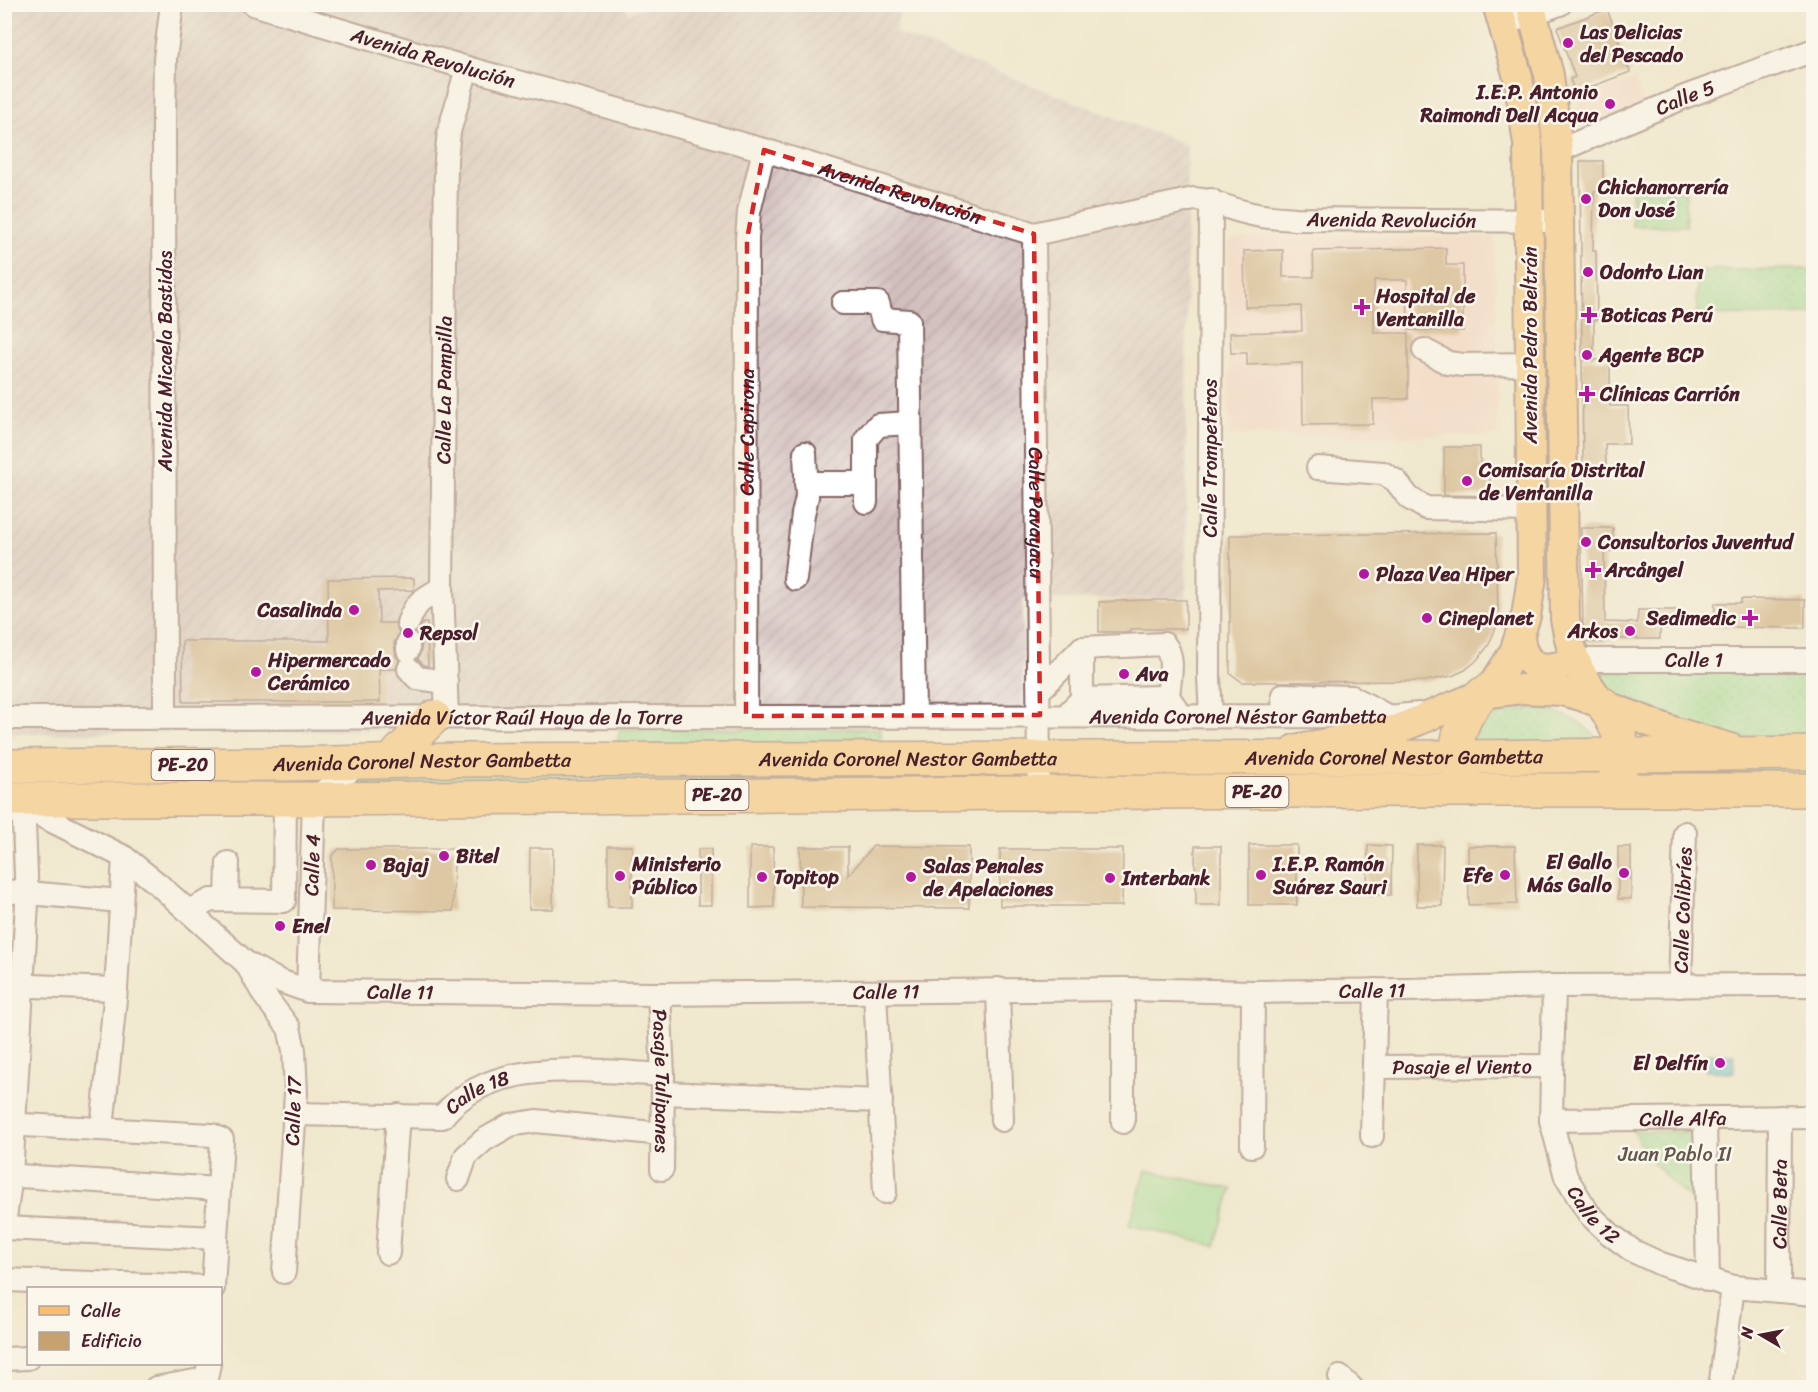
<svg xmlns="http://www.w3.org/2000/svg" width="1818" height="1392" font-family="Sriracha,sans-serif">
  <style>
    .built { fill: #f6d2c4 }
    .industrial { fill: url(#industrial-furrows) }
    .grass { fill: url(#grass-dots); stroke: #717d5e; stroke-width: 1.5 }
    .pitch { fill: #98db92; stroke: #717d5e; stroke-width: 1.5 }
    .water { fill: url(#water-waves); stroke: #4e6d7e; stroke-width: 1.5 }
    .building { fill: #c7a271 }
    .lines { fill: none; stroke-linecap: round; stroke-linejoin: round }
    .minor-casing { stroke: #846564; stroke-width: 26 }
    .major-casing { stroke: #846564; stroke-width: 32 }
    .highway-casing { stroke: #846564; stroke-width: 36 }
    .minor { stroke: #fff; stroke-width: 22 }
    .major { stroke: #fabe6e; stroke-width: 28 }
    .highway { stroke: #fabe6e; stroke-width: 33 }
    .marked { fill: none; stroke: #d62828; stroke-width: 4.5; stroke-dasharray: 12 8; stroke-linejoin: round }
    .poi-dot { fill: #b5179e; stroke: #fbf7ec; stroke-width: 2 }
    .labels { text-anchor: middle; stroke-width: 5; stroke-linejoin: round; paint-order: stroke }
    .shield { fill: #fbf7ec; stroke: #7f6065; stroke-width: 1.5 }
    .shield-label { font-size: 18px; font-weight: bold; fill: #4a1f2b }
    .poi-label { font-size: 20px; font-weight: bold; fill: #4a1f2b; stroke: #fbf7ec; text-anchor: start }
    .street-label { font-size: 20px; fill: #4a1f2b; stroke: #fbf7ec }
    .park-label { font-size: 20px; fill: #61574a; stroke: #fbf7ec }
  </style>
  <defs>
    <pattern id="industrial-furrows" width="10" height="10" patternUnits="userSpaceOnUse" patternTransform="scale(1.5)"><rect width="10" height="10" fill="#d1bfbe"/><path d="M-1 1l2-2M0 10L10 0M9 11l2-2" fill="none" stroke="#b5a4a3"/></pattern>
    <pattern id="grass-dots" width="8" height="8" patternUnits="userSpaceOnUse" patternTransform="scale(1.5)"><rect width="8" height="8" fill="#98db92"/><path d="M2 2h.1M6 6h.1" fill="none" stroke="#84bc7e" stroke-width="1.8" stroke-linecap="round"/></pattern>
    <pattern id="water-waves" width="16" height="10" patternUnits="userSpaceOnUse" patternTransform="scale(1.5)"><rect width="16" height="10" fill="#53bbd1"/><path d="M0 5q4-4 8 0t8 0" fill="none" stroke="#4797aa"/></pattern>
  </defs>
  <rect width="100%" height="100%" fill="#fbf7ec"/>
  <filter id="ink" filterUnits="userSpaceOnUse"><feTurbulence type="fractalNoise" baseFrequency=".0167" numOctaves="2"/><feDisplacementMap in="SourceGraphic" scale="12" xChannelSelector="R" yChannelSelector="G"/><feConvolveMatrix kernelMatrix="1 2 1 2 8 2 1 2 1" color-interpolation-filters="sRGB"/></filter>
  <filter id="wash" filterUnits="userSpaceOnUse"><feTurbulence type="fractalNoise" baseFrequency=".008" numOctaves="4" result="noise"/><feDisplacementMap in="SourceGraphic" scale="24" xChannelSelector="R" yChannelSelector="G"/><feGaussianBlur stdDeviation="1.35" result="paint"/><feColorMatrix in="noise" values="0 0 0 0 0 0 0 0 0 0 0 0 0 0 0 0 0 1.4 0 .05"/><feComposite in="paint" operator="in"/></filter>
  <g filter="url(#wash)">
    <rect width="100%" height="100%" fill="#f0e8ce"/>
    <!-- built -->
    <path class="built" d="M1635,79L1645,107L1588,131L1581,128L1576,101Z
      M1495,237L1498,436H1230L1228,244L1236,238Z"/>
    <!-- industrial -->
    <path class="industrial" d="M623,4L630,14L646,4L902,5L895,33L1187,145L1186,598L1023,600V727L625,728L5,734L4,5Z"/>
    <!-- grass -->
    <path class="grass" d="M1632,191H1686V226H1632Z
      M1813,269V314L1697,316V270Z
      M1813,668V737L1721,738L1614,695C1607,686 1601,680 1605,669Z
      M1533,708C1559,711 1583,719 1598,741L1469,748L1476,726C1495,715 1512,710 1533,708Z
      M620,729H881L880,746H619L617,743Z
      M1813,763V778H1660L1661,764Z
      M365,772H1018L1019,779L351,789Z
      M1633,1131L1696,1132V1204C1668,1181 1650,1163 1633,1131Z"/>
    <!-- pitch -->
    <path class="pitch" d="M1146,1170L1232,1189L1215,1246L1129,1225Z"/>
    <!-- water -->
    <path class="water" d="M1707,1053L1734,1054V1072L1706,1071Z"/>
    <g id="blocks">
      <!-- building -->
      <path class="building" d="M1607,9L1630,72L1575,93L1570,79L1575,77L1557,28Z
        M1580,161H1603V191H1594L1593,250H1596L1597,320H1594V357H1582Z
        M1446,248V265H1463V331L1408,330L1407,280H1374V333H1408V399H1373V424L1303,425L1302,363L1247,365V353H1231L1230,333L1302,331L1301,306L1245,307L1244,251L1283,250V277H1314L1313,251Z
        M1582,360H1610V406H1628L1629,444H1605L1606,465L1583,466Z
        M1444,447H1480V466H1490V496L1444,495Z
        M1581,528H1613V551H1604L1605,622L1637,623L1638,610H1679V628H1660V639H1605V642H1587L1583,625Z
        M1496,533L1498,613L1496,628L1488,646L1476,661L1465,670L1452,676L1425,681L1242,682L1230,673V535Z
        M414,578V590L378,591L379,623H395L399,633L394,643L396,656L399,660L396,669H379L380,702H183L182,641H329L328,579Z
        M1741,599L1805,600V628L1714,627L1715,603H1741Z
        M1143,600H1186V629H1130V632H1099V602Z
        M423,623H427L428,666L424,665L418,659L421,651L422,643L417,633Z
        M1249,845H1297V905H1249Z
        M1368,845L1392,846L1391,895H1367Z
        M1417,845H1443L1442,906H1417Z
        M608,846H632V907H608Z
        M873,846L969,847V908L801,907L800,847H848V876Z
        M1195,846H1221V905H1196Z
        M1468,846H1515L1517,904L1469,905Z
        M750,847H773L774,907L750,908Z
        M1618,847H1631V899H1618Z
        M530,848H553V909H529Z
        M339,849H454L453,911L332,910V856Z
        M698,849H711V905H698Z
        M1000,849H1123L1122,906H1000Z"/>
    </g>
  </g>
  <g filter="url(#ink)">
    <use href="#blocks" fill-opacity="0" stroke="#846564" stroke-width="1.5"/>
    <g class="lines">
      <defs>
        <g id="minor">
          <path id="s1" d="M253,4L467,68L764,150L1034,234L1194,199C1213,200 1226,208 1244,212C1261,217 1278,218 1296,219L1560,221"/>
          <path d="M1504,24L1560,4"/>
          <path id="s2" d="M1558,151L1687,96L1814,50"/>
          <path d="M1211,200L1209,678L1211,716"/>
          <path id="s3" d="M1034,234L1039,772"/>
          <path d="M843,303H878L882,319L909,321L914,715"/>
          <path d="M1424,350L1448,363L1463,365L1530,364"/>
          <path d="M1318,468L1383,473L1396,481L1409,498L1426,508L1532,510"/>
          <path d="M806,483H866"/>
          <path d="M866,502V439L878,425L910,423"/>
          <path d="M795,579L803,514L807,497L805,453"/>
          <path d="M408,623C416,601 423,599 442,588"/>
          <path d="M408,643V650"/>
          <path id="s4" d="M1574,660H1814"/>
          <path d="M409,669L417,678L446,682"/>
          <path d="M1039,691L1082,648"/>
          <path d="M1082,699V648L1164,644C1176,657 1169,681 1168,697"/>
          <path d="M1071,710L1082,699L1159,697H1168L1177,709"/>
          <path id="s5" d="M447,716L442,588L446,159L449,132L467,68"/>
          <path id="s6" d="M746,716L747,239L749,212L764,150"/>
          <path d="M1284,716L1283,695L1352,697L1385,715"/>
          <path d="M165,717L164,121L165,59L172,4"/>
          <path id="s7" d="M4,718L1397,716L1419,714"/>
          <path id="s8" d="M20,799L34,812L124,857L158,884L246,963L277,980L308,991L659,994L1123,989L1253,992L1406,990L1554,986L1814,985"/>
          <path d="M4,891L121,901"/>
          <path d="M227,900L228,863"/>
          <path d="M188,911L211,900L284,901L285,799"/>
          <path d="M246,963L264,995L289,1028L294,1050L296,1093L284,1272"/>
          <path d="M4,985L116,989"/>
          <path id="s9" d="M1554,986L1551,1120L1566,1177L1589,1214L1610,1234L1633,1251L1661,1264L1733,1287L1814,1294"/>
          <path id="s10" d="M1680,986L1685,833"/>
          <path d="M998,989L1002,1120"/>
          <path id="s11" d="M308,991L314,799L361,762"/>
          <path d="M875,992L885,1192"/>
          <path id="s12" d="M659,994L663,1075L662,1169"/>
          <path id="s13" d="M1374,1067L1551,1066"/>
          <path d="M663,1093L881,1101"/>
          <path id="s14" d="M294,1114L442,1117C492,1055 592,1071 663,1075"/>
          <path d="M1705,1118L1708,1280"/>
          <path id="s15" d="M1551,1120L1814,1117"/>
          <path d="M1123,1122V989"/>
          <path d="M4,1124L212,1135L222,1140L213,1288"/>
          <path d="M102,1129L116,989L124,857"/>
          <path d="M1372,1136L1376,990"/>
          <path d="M1252,1146L1253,992"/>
          <path d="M4,1175L219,1189"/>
          <path d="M458,1179L466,1156L484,1140L510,1125L536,1121L662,1134"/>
          <path d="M4,1225L11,1176L27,903L24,822L20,794"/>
          <path d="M4,1228L216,1238"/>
          <path d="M388,1253L398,1115"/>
          <path d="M4,1280L213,1287"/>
          <path id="s16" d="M1779,1291L1780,1117"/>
          <path d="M4,1359L28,1358"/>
          <path d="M1340,1377L1352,1388"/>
          <path d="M156,1388L206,1379L209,1364"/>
          <path d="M1720,1388L1733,1287"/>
        </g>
        <path id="major" d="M1530,4L1549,75L1558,151L1565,619C1572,657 1578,674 1603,704
          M1520,635C1522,670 1546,674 1574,660
          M1482,694L1522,689L1561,691L1581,696L1673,731L1731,748
          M1295,749L1398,729L1482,694L1495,682L1514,652L1526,616L1532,577L1528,144L1518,77L1497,4"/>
        <g id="highway">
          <path d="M1603,704C1611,717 1630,749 1622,764C1621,767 1618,770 1616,772"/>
          <path d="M394,761L398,753L434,717"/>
          <path id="s17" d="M4,766L290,764L456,760L1456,757L1814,753"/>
          <path d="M1464,777C1448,748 1462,717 1482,694"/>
          <path d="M4,799H314L1402,790H1814"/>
        </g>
      </defs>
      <!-- minor casing -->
      <use href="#minor" class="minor-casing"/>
      <!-- major casing -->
      <use href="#major" class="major-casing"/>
      <!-- highway casing -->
      <use href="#highway" class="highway-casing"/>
      <!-- minor -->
      <use href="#minor" class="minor"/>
      <!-- major -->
      <use href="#major" class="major"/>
      <!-- highway -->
      <use href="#highway" class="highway"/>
    </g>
  </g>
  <!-- marked area -->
  <path d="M0 0H1818V1392H0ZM764,150L1034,234L1040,715L746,716L747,239Z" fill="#f0e8ce" fill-opacity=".55" fill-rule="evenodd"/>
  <path class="marked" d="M764,150L1034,234L1040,715L746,716L747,239Z"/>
  <!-- markers -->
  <g class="poi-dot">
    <circle cx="1568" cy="43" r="6"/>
    <circle cx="1610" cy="104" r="6"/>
    <circle cx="1586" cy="199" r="6"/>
    <circle cx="1588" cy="272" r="6"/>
    <path d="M1359 298h6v6h6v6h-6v6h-6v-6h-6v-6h6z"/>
    <path d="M1586 306h6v6h6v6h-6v6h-6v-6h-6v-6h6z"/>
    <circle cx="1587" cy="355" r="6"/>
    <path d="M1584 385h6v6h6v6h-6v6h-6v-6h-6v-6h6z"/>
    <circle cx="1467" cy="481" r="6"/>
    <circle cx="1586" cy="542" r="6"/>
    <path d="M1590 561h6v6h6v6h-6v6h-6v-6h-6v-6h6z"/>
    <circle cx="1364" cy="574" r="6"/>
    <circle cx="354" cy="610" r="6"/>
    <circle cx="1427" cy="618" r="6"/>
    <path d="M1747 609h6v6h6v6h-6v6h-6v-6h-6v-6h6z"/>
    <circle cx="1630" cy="631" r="6"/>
    <circle cx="408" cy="633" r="6"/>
    <circle cx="256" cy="672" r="6"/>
    <circle cx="1124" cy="674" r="6"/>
    <circle cx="444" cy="856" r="6"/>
    <circle cx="371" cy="865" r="6"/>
    <circle cx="1624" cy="873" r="6"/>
    <circle cx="1261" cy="875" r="6"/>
    <circle cx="1505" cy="875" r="6"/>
    <circle cx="620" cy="876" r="6"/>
    <circle cx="762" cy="877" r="6"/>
    <circle cx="911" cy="877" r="6"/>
    <circle cx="1110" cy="878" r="6"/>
    <circle cx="280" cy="926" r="6"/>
    <circle cx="1720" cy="1063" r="6"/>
  </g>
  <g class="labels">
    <!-- shield labels -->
    <g class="shield">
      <rect x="151.5" y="750" width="63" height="30" rx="4.5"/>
      <rect x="1225.5" y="777" width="63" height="30" rx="4.5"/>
      <rect x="685.5" y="780" width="63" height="30" rx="4.5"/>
    </g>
    <g class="shield-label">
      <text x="183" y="771">PE-20</text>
      <text x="1257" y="798">PE-20</text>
      <text x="717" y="801">PE-20</text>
    </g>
    <!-- poi labels -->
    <g class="poi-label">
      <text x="1580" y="39">Las Delicias<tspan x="1580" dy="23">del Pescado</tspan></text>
      <text x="1598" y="99" text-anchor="end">I.E.P. Antonio<tspan x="1598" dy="23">Raimondi Dell Acqua</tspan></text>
      <text x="1598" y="194">Chichanorrería<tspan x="1598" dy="23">Don José</tspan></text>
      <text x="1600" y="279">Odonto Lian</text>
      <text x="1376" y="303">Hospital de<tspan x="1376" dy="23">Ventanilla</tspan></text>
      <text x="1601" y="322">Boticas Perú</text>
      <text x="1599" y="362">Agente BCP</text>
      <text x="1600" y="401">Clínicas Carrión</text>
      <text x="1479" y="477">Comisaría Distrital<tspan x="1479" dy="23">de Ventanilla</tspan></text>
      <text x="1598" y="549">Consultorios Juventud</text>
      <text x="1605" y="577">Arcångel</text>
      <text x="1376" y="581">Plaza Vea Hiper</text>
      <text x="342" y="617" text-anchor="end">Casalinda</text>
      <text x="1439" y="625">Cineplanet</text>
      <text x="1736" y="625" text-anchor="end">Sedimedic</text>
      <text x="1618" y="638" text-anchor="end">Arkos</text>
      <text x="420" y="640">Repsol</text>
      <text x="268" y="667">Hipermercado<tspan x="268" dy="23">Cerámico</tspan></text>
      <text x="1136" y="681">Ava</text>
      <text x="456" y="863">Bitel</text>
      <text x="1612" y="869" text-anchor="end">El Gallo<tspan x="1612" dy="23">Más Gallo</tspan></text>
      <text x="632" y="871">Ministerio<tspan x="632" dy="23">Público</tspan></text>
      <text x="1273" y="871">I.E.P. Ramón<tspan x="1273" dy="23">Suárez Sauri</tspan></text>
      <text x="383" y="872">Bajaj</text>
      <text x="923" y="873">Salas Penales<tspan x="923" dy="23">de Apelaciones</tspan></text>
      <text x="1493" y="882" text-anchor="end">Efe</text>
      <text x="774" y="884">Topitop</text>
      <text x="1122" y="885">Interbank</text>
      <text x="292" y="933">Enel</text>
      <text x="1708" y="1070" text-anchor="end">El Delfín</text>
    </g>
    <!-- street labels -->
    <g class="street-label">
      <text dy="7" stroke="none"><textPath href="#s1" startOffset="188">Avenida Revolución</textPath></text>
      <text dy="7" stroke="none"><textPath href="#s2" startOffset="138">Calle 5</textPath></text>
      <text dy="7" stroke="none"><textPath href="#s1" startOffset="674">Avenida Revolución</textPath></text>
      <text dy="7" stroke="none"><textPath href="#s1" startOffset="1178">Avenida Revolución</textPath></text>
      <text transform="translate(1530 345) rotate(-90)" y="7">Avenida Pedro Beltrán</text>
      <text transform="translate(165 361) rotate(-90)" y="7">Avenida Micaela Bastidas</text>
      <text dy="7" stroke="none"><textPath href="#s5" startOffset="326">Calle La Pampilla</textPath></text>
      <text dy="7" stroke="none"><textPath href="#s6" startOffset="284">Calle Capirona</textPath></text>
      <text transform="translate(1210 458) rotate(-90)" y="7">Calle Trompeteros</text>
      <text dy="7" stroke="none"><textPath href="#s3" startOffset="279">Calle Pavayacu</textPath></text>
      <text dy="7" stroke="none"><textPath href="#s4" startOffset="120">Calle 1</textPath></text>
      <text dy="7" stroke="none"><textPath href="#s7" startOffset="518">Avenida Víctor Raúl Haya de la Torre</textPath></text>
      <text dy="7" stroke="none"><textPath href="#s7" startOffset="1234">Avenida Coronel Néstor Gambetta</textPath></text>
      <text dy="7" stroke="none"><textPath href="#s17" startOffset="1390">Avenida Coronel Nestor Gambetta</textPath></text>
      <text dy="7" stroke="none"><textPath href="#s17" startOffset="904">Avenida Coronel Nestor Gambetta</textPath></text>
      <text dy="7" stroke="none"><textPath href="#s17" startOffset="418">Avenida Coronel Nestor Gambetta</textPath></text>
      <text dy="7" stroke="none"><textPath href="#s11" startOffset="126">Calle 4</textPath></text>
      <text dy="7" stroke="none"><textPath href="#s10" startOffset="76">Calle Colibríes</textPath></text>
      <text dy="7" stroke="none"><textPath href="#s8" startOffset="1414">Calle 11</textPath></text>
      <text dy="7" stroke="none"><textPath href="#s8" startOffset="928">Calle 11</textPath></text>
      <text dy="7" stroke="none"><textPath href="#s8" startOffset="442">Calle 11</textPath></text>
      <text dy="7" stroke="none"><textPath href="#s13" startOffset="88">Pasaje el Viento</textPath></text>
      <text dy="7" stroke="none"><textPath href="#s12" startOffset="87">Pasaje Tulipanes</textPath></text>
      <text dy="7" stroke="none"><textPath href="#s14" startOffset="192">Calle 18</textPath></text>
      <text transform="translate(293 1111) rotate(-88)" y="7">Calle 17</text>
      <text dy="7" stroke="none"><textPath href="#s15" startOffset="132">Calle Alfa</textPath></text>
      <text dy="7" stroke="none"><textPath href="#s16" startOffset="87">Calle Beta</textPath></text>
      <text dy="7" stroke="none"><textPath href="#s9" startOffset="240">Calle 12</textPath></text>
    </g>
    <!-- park labels -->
    <g class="park-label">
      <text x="1675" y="1161">Juan Pablo II</text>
    </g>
  </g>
  <!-- margin -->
  <rect width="1818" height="1392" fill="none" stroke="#fbf7ec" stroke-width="24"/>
  <!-- legend -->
  <rect x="27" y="1287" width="195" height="78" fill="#fbf7ec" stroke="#b4a19f" stroke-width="1.5"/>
  <rect x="39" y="1306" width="30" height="9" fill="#fabe6e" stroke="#b4a19f" stroke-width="1.5"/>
  <text x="81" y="1317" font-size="18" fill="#4a1f2b">Calle</text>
  <rect x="39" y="1332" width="30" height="18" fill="#c7a271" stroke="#b4a19f" stroke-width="1.5"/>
  <text x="81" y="1347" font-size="18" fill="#4a1f2b">Edificio</text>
  <!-- north arrow -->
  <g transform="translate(1761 1335) rotate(280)" stroke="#fbf7ec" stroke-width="4.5" paint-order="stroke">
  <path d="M0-4.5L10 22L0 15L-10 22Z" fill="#4a1f2b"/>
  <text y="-9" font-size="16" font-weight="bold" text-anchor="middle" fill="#4a1f2b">N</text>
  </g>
</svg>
